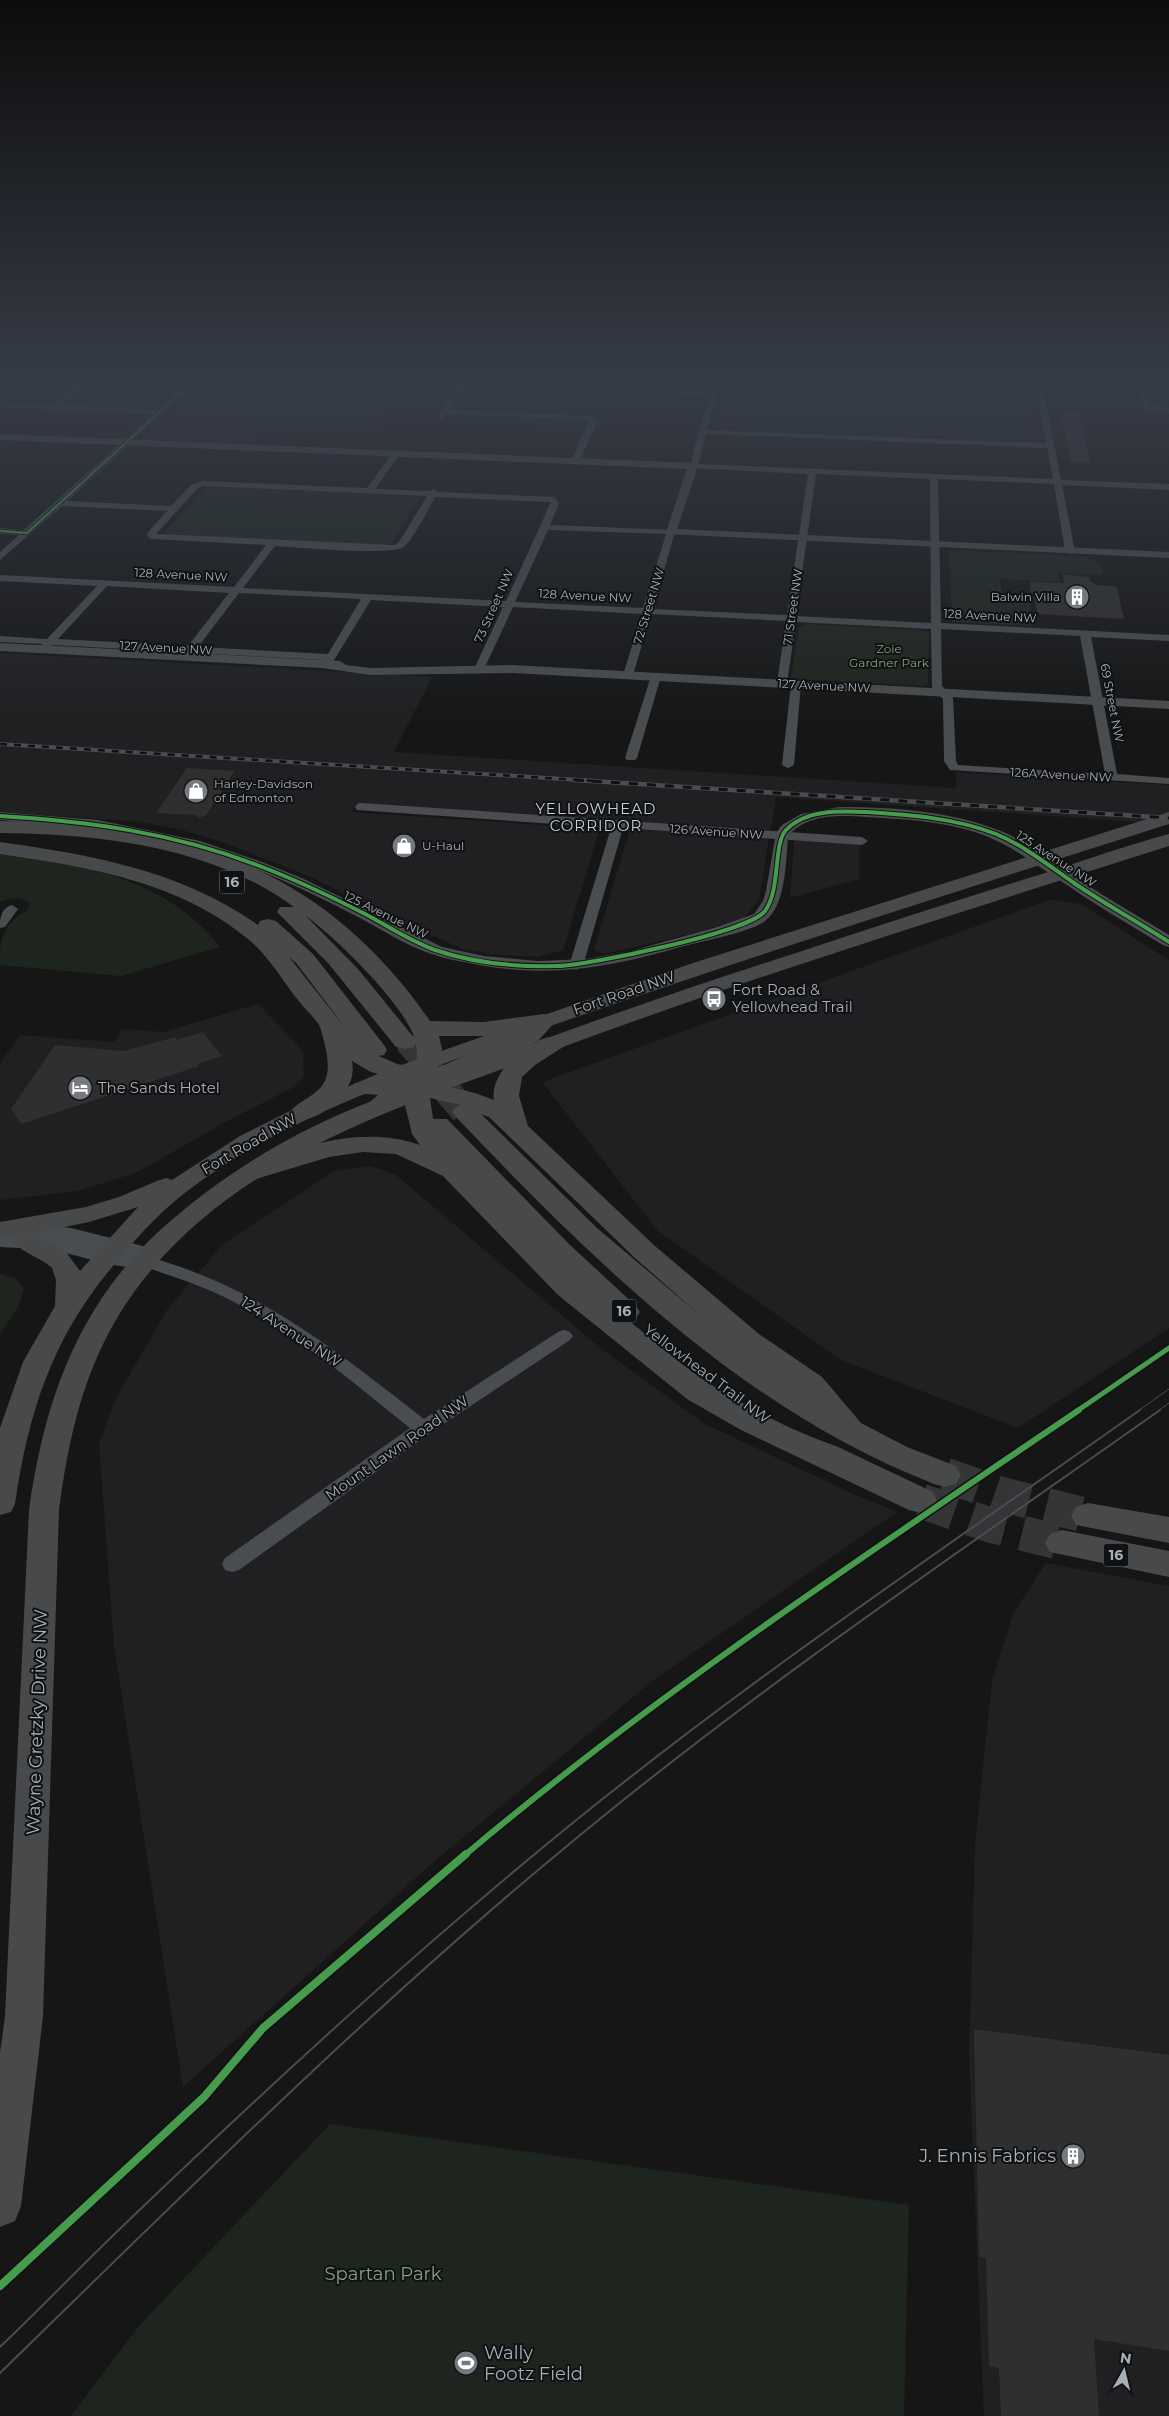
<svg xmlns="http://www.w3.org/2000/svg" width="1169" height="2416" font-family="Montserrat,sans-serif">
  <style>
    .built { fill: #202022 }
    .green { fill: #1e251e }
    .building { fill: #2f2f30 }
    .lines { fill: none; stroke-linecap: round; stroke-linejoin: round }
    .motorway-tunnel-far2 { stroke: #333536; stroke-width: 22; stroke-dasharray: 22 11; stroke-linecap: butt }
    .motorway-tunnel-far1 { stroke: #333536; stroke-width: 28; stroke-dasharray: 28 14; stroke-linecap: butt }
    .motorway-tunnel { stroke: #333536; stroke-width: 35; stroke-dasharray: 35 18; stroke-linecap: butt }
    .minor { fill: #4a4d4f; fill-rule: evenodd }
    .tertiary { fill: #4a4d4f; fill-rule: evenodd }
    .primary { fill: #48494b; fill-rule: evenodd }
    .motorway { fill: #48494b; fill-rule: evenodd }
    .tram-far1 { stroke: #4a4c4f; stroke-width: 1 }
    .tram { stroke: #4a4c4f; stroke-width: 2 }
    .rail-far1-casing { stroke: #4a4c4f; stroke-width: 4 }
    .rail-casing { stroke: #4a4c4f; stroke-width: 4.5 }
    .rail-far1 { stroke: #101112; stroke-width: 2.5; stroke-dasharray: 7; stroke-linecap: butt }
    .rail { stroke: #101112; stroke-width: 3; stroke-dasharray: 9; stroke-linecap: butt }
    .cycleway-far4-casing { stroke: #101112; stroke-width: 4.5 }
    .cycleway-far3-casing { stroke: #101112; stroke-width: 6 }
    .cycleway-far2-casing { stroke: #101112; stroke-width: 8 }
    .cycleway-far1-casing { stroke: #101112; stroke-width: 9 }
    .cycleway-casing { stroke: #101112; stroke-width: 11 }
    .cycleway-far4 { stroke: #469c4c; stroke-width: 2.5 }
    .cycleway-far3 { stroke: #469c4c; stroke-width: 4 }
    .cycleway-far2 { stroke: #469c4c; stroke-width: 5 }
    .cycleway-far1 { stroke: #469c4c; stroke-width: 6 }
    .cycleway { stroke: #469c4c; stroke-width: 8 }
    .labels { text-anchor: middle; stroke-width: 4; stroke-linejoin: round; paint-order: stroke }
    .far-street-label { font-size: 12px; fill: #a6afb8; stroke: #101112 }
    .far-poi-label { font-size: 12px; fill: #a6afb8; stroke: #101112; text-anchor: start }
    .far-park-label { font-size: 12px; fill: #81a47c; stroke: #101112 }
    .shield { fill: #101112; stroke: #798086; stroke-width: 1 }
    .shield-label { font-size: 14px; font-weight: bold; fill: #a6afb8 }
    .far-quarter-label { font-size: 15px; letter-spacing: 1px; fill: #c8cdd4; stroke: #101112 }
    .poi-label { font-size: 15px; fill: #a6afb8; stroke: #101112; text-anchor: start }
    .street-label { font-size: 15px; fill: #a6afb8; stroke: #101112 }
    .near-street-label { font-size: 18px; fill: #a6afb8; stroke: #101112 }
    .near-poi-label { font-size: 18px; fill: #a6afb8; stroke: #101112; text-anchor: end }
    .near-park-label { font-size: 18px; fill: #81a47c; stroke: #101112 }
  </style>
  <rect width="100%" height="100%" fill="#161616"/>
  <!-- built -->
  <path class="built" d="M197,387H407L372,433L364,434L264,430L251,445L140,440Z
    M732,387H1028L1039,441L722,430L716,428L727,390Z
    M0,653L432,677L394,752L956,788V772L1169,785V824L776,797L771,831L355,804L352,812L585,828L599,831L563,950L538,957L491,954L463,949L406,924L309,876L222,842L182,830L141,822L0,812Z
    M630,829L769,838L759,900L744,918L690,934L604,954L594,949Z
    M794,840L859,844V879L790,898Z
    M1049,900L1081,904L1169,960V1328L1018,1428L841,1360L658,1231L542,1082Z
    M258,1004L295,1042L303,1053L304,1077L294,1087L227,1121L138,1172L78,1191L0,1200V1064L20,1035L114,1042L122,1029L163,1032Z
    M371,1166L396,1175L603,1350L705,1424L849,1492L897,1512L655,1679L430,1865L183,2087L114,1646L99,1444L115,1400L167,1310L222,1245L334,1171Z
    M1046,1563L1169,1586V2416H984L969,2056L975,1846L992,1680L1014,1612Z"/>
  <!-- green -->
  <path class="green" d="M208,387H301L292,396L201,393Z
    M342,387H395L386,397L359,398L341,394L338,392Z
    M973,387L1022,388L1025,409L975,407Z
    M746,393L799,395L795,423L739,421Z
    M264,401L311,403L292,425L243,423Z
    M895,406L941,408L944,409L945,422C927,425 906,423 890,416L889,412Z
    M966,412L1016,414L1017,423L967,421Z
    M450,414L584,420L588,423L585,426L580,427L455,421L447,419V415Z
    M967,426L1017,428L1019,437L968,435Z
    M214,486L414,496L420,498L391,543L382,546L169,535L164,532L205,488Z
    M949,550L1082,556L1100,563L1103,575L1058,573L1060,582L1000,579L1003,600L1030,601L1033,626L952,622Z
    M807,624L920,630L929,632L928,684L924,686L794,679L791,677L799,628Z
    M0,854C80,862 169,880 220,947L121,976L0,965C0,943 0,931 19,915C24,912 28,911 30,905C23,895 10,898 0,902Z
    M0,1274L15,1278L24,1289L19,1305L0,1334Z
    M330,2124L909,2205L904,2416H71L139,2326Z"/>
  <!-- building -->
  <path class="building" d="M1060,412H1080L1090,463L1071,462Z
    M1063,574L1089,577L1090,581L1097,585L1117,587L1124,619L1037,614L1034,594L1031,593L1030,582L1064,583Z
    M187,768L235,771L206,815L199,818L196,815L156,813Z
    M203,1032L222,1056L197,1064L199,1066L21,1124L11,1109L55,1045L124,1051L175,1037L177,1040Z
    M974,2029L1169,2055V2351L1094,2339L1099,2416H1001L999,2368L989,2366L986,2258L979,2257Z"/>
  <g class="lines">
    <!-- motorway-tunnel-far2 -->
    <path class="motorway-tunnel-far2" d="M405,1042L420,1059"/>
    <!-- motorway-tunnel-far1 -->
    <path class="motorway-tunnel-far1" d="M419,1058L465,1112"/>
    <!-- motorway-tunnel -->
    <path class="motorway-tunnel" d="M945,1475L1000,1494L1088,1516
      M921,1501L990,1525L1062,1543"/>
    <!-- minor -->
    <path class="minor" d="M76,387H84L61,405L158,410L183,387H191L67,501L171,506L191,485L202,481L367,488L393,452H396L400,454L375,489L430,491L434,489L438,492L554,497L559,503L550,525L674,530L675,532L653,609L787,615L808,474L690,468L698,432L710,396L558,389L555,387L717,392L707,430L1046,443L1036,387H1043L1061,480L1169,484V490L1062,485L1075,551L1070,554L1065,551L1054,484L938,479L941,623L1169,635V641L1091,637L1117,774L1169,778V784L950,770L944,761L943,699L932,687L931,629L796,622L787,683L782,686L777,683L786,621L651,614L633,675L628,678L623,675L642,614L513,607L484,669L479,672L474,669L503,607L371,600L331,665L326,668L321,665L324,660L193,653L186,658L181,655L183,652L53,645L46,649L42,648V644L0,642V636L47,639L97,586L0,581V575L234,587L266,545L151,539L147,536L148,532L167,511L62,506L0,560V552L19,535L0,534V528L24,530L153,414L0,407V403L52,405ZM706,434L1047,448L1053,479L698,464ZM816,474L930,479L931,623L796,616ZM203,486L427,496L399,542L394,545L156,534L197,489ZM435,497L551,502L506,601L243,588L275,546C296,547 394,557 405,546C416,535 427,511 435,497ZM548,530L666,534L643,608L515,602ZM107,586L229,593L188,646L58,639ZM239,593L361,599L328,654L198,647ZM941,629L1080,636L1105,774L958,765L956,761L953,698L942,686Z
      M459,387H466L450,410L591,416L598,421L579,462L575,464L571,462L589,420L447,414L444,419H438L440,412Z
      M1137,387H1143L1150,405L1169,409V413L1156,412L1144,408Z
      M656,673L661,676L637,758L635,760H627L625,758L651,676Z
      M796,681L801,684L794,765L788,768L782,765L791,684Z
      M361,803L862,837L868,841L862,845L623,828L583,966L576,970L569,966L611,828L357,810L355,807L357,804Z
      M12,905L18,909L5,927L0,928C0,918 1,908 12,905Z
      M145,1256C257,1286 334,1349 424,1419L558,1332L564,1330L570,1332L573,1336L570,1340L430,1433L239,1570L232,1572L225,1570L222,1564L225,1558L410,1428C354,1383 298,1335 234,1302C204,1286 171,1276 139,1265L137,1261L139,1257Z"/>
    <!-- tertiary -->
    <path class="tertiary" d="M0,434L693,463L698,466L677,529L1169,552V558L667,534L666,532L687,469L0,440Z
      M0,643L340,661L346,665L371,668L512,665L1169,701V709L512,673L371,675L322,668L0,651Z
      M839,807C893,807 950,811 1001,831C1030,843 1055,864 1081,881C1110,900 1140,917 1169,935V947L1163,945C1132,926 1100,908 1070,887C1040,868 1013,845 978,833C942,821 904,819 866,817C839,815 807,814 788,836C786,860 786,906 765,921C748,933 706,940 684,946C612,967 549,979 474,964C458,961 441,958 426,952C402,943 381,929 358,917C314,894 267,872 220,856C148,833 74,825 0,820V812L98,820L200,841L262,862L304,879L442,947L484,956L538,961L586,959L631,951L717,927L754,914L763,901L766,891L776,833L782,825L801,814Z
      M18,1221L71,1228L147,1247L155,1261L152,1266C125,1273 82,1255 54,1251C36,1248 18,1248 0,1247V1222Z"/>
    <!-- primary -->
    <path class="primary" d="M1169,812V824C965,889 761,953 559,1023C427,1070 275,1115 168,1207C150,1223 134,1241 119,1259C54,1333 29,1408 15,1504L11,1512L0,1515V1428L23,1362L55,1306L56,1280L52,1268C41,1257 22,1254 14,1241L19,1235L8,1236L0,1234V1222L86,1207L119,1197L157,1181L166,1178L172,1180L240,1136L288,1112L387,1070L693,963ZM138,1207L80,1271L66,1252L30,1234L89,1222Z
      M1169,834V846C965,911 760,974 560,1048C415,1102 256,1147 152,1269C91,1341 71,1419 59,1510L43,2016L21,2206L15,2221L0,2227V2053L5,2016L29,1510C44,1403 76,1310 156,1234C211,1183 277,1141 345,1112C391,1092 439,1078 485,1061C589,1022 693,986 799,952C881,925 964,898 1048,872C1088,859 1128,845 1169,834Z"/>
    <!-- motorway -->
    <path class="motorway" d="M0,821C182,822 323,866 430,1021L484,1022L544,1014L552,1016L556,1021L536,1043L441,1085L475,1093L494,1100C488,1071 537,1030 563,1037L566,1042L563,1047L535,1065L522,1077L519,1096L528,1126L655,1246L759,1334L822,1377L861,1423L907,1447L956,1466L961,1475L956,1484L945,1487L934,1484C744,1410 594,1262 456,1117L452,1112L456,1107L461,1105L430,1098L433,1119H447L570,1245L635,1305L640,1312L635,1319L629,1321C656,1342 682,1366 710,1384C749,1408 793,1432 836,1446L933,1492L937,1501L933,1510L921,1513L909,1510L741,1430L687,1399L558,1295L443,1176L396,1154L363,1152L329,1157L256,1179L247,1177L243,1171L247,1165C303,1147 361,1124 420,1145L412,1134L404,1101C392,1109 383,1117 367,1113L363,1108L378,1095L355,1093L351,1088L355,1083L400,1080L371,1072L352,1061C353,1067 353,1074 351,1080C343,1101 314,1125 292,1119L288,1114C298,1100 321,1095 326,1078C331,1063 324,1040 320,1027C318,1021 303,1007 298,1000C282,980 268,955 248,939C178,881 87,867 0,854V842C91,855 181,870 258,925L260,921L268,919L276,921L313,954L384,1045L387,1050L384,1055L379,1056L397,1064L412,1067L417,1057L416,1043L414,1047L405,1049L396,1047L328,963L277,912L280,907H294C211,846 99,834 0,833ZM305,915C336,938 403,1003 415,1039L358,969ZM289,957L297,964L347,1030ZM519,1032L437,1068L442,1049L439,1036H484ZM481,1114L489,1117L635,1258L701,1316L597,1228Z
      M1088,1503L1169,1517V1543L1076,1525L1071,1516L1076,1507Z
      M1062,1530L1169,1551V1577L1050,1552L1045,1543L1050,1534Z"/>
    <!-- tram-far1 -->
    <path class="tram-far1" d="M1138,1411L1169,1389
      M1158,1411L1169,1403"/>
    <!-- tram -->
    <path class="tram" d="M0,2347C43,2306 84,2263 127,2222C268,2087 412,1954 564,1830C748,1680 946,1547 1140,1410
      M0,2373C187,2191 371,2007 573,1841C760,1686 962,1550 1160,1410"/>
    <defs>
      <path id="rail-far1" d="M0,744L595,781"/>
      <path id="rail" d="M575,780L1169,818"/>
    </defs>
    <!-- rail-far1 casing -->
    <use href="#rail-far1" class="rail-far1-casing"/>
    <!-- rail casing -->
    <use href="#rail" class="rail-casing"/>
    <!-- rail-far1 -->
    <use href="#rail-far1" class="rail-far1"/>
    <!-- rail -->
    <use href="#rail" class="rail"/>
    <defs>
      <path id="cycleway-far4" d="M0,531L27,533L187,387"/>
      <path id="cycleway-far3" d="M0,816C88,821 174,833 257,865C294,879 330,896 365,914C388,926 410,941 435,950C473,963 518,967 558,966C589,965 750,932 765,911C781,889 773,844 786,830C806,809 841,811 867,812C911,815 955,818 996,834C1025,846 1049,866 1074,883C1105,904 1138,922 1169,942"/>
      <path id="cycleway-far2" d="M1077,1411L1169,1348"/>
      <path id="cycleway-far1" d="M465,1855C658,1692 870,1552 1079,1410"/>
      <path id="cycleway" d="M0,2286L204,2097L263,2028L466,1854"/>
    </defs>
    <!-- cycleway-far4 casing -->
    <use href="#cycleway-far4" class="cycleway-far4-casing"/>
    <!-- cycleway-far3 casing -->
    <use href="#cycleway-far3" class="cycleway-far3-casing"/>
    <!-- cycleway-far2 casing -->
    <use href="#cycleway-far2" class="cycleway-far2-casing"/>
    <!-- cycleway-far1 casing -->
    <use href="#cycleway-far1" class="cycleway-far1-casing"/>
    <!-- cycleway casing -->
    <use href="#cycleway" class="cycleway-casing"/>
    <!-- cycleway-far4 -->
    <use href="#cycleway-far4" class="cycleway-far4"/>
    <!-- cycleway-far3 -->
    <use href="#cycleway-far3" class="cycleway-far3"/>
    <!-- cycleway-far2 -->
    <use href="#cycleway-far2" class="cycleway-far2"/>
    <!-- cycleway-far1 -->
    <use href="#cycleway-far1" class="cycleway-far1"/>
    <!-- cycleway -->
    <use href="#cycleway" class="cycleway"/>
  </g>
  <!-- sky -->
  <linearGradient id="sky" x2="0" y2="1"><stop stop-color="#0c0c0c"/><stop offset="0.53" stop-color="#363c47"/><stop offset="1" stop-color="#363c47" stop-opacity="0"/></linearGradient>
  <rect width="1169" height="725" fill="url(#sky)"/>
  <!-- icons -->
  <defs>
    <symbol id="building-disc" viewBox="-11 -11 22 22"><circle r="9.5" fill="#74797f" stroke="#101112"/><path d="M-4-6H4V6H1V3H-1V6H-4ZM-2.5-4.3h1.7v1.8h-1.7ZM.8-4.3h1.7v1.8H.8ZM-2.5-1h1.7V.8h-1.7ZM.8-1h1.7V.8H.8Z" fill="#fff"/></symbol>
    <symbol id="shop-disc" viewBox="-11 -11 22 22"><circle r="9.5" fill="#74797f" stroke="#101112"/><path d="M-5-2.5h2.3a2.7 3.5 0 0 1 5.4 0H5L5.5 6h-11ZM-1.5-2.5h3a1.5 2.3 0 0 0-3 0Z" fill="#fff"/></symbol>
    <symbol id="bus-disc" viewBox="-11 -11 22 22"><circle r="9.5" fill="#74797f" stroke="#101112"/><path d="M-5-6H5V4H4V6H2V4H-2V6H-4V4H-5ZM-3.5-4V0h7V-4ZM-3.5 1.2v1.5H-2V1.2ZM2 1.2v1.5H3.5V1.2Z" fill="#fff"/></symbol>
    <symbol id="hotel-disc" viewBox="-11 -11 22 22"><circle r="9.5" fill="#74797f" stroke="#101112"/><path d="M-6-4.5h1.5V1H6V5H4.5V3h-9V5H-6ZM-4 0a1.8 1.8 0 1 1 3.6 0ZM.5 0V-2.5h3Q6-2.5 6 0Z" fill="#fff"/></symbol>
    <symbol id="stadium-disc" viewBox="-11 -11 22 22"><circle r="9.5" fill="#74797f" stroke="#101112"/><path d="M0-5a6.5 5 0 1 0 0 10a6.5 5 0 1 0 0-10ZM-3.5-1.8h7v3.6h-7Z" fill="#fff"/></symbol>
  </defs>
  <g fill-rule="evenodd">
    <use href="#building-disc" x="1063" y="583" width="28" height="28"/>
    <use href="#shop-disc" x="182" y="777" width="28" height="28"/>
    <use href="#shop-disc" x="390" y="832" width="28" height="28"/>
    <use href="#bus-disc" x="700" y="985" width="28" height="28"/>
    <use href="#hotel-disc" x="66" y="1074" width="28" height="28"/>
    <use href="#building-disc" x="1059" y="2142" width="28" height="28"/>
    <use href="#stadium-disc" x="452" y="2349" width="28" height="28"/>
  </g>
  <g class="labels">
    <!-- far-street labels -->
    <g class="far-street-label">
      <text transform="translate(181 575) rotate(3)" y="4">128 Avenue NW</text>
      <text transform="translate(585 596) rotate(3)" y="4">128 Avenue NW</text>
      <text transform="translate(494 606) rotate(-66)" y="4">73 Street NW</text>
      <text transform="translate(649 606) rotate(-73)" y="4">72 Street NW</text>
      <text transform="translate(793 607) rotate(-82)" y="4">71 Street NW</text>
      <text transform="translate(990 616) rotate(3)" y="4">128 Avenue NW</text>
      <text transform="translate(166 648) rotate(3)" y="4">127 Avenue NW</text>
      <text transform="translate(824 686) rotate(3)" y="4">127 Avenue NW</text>
      <text transform="translate(1112 703) rotate(79)" y="4">69 Street NW</text>
      <text transform="translate(1061 775) rotate(3)" y="4">126A Avenue NW</text>
      <text transform="translate(716 832) rotate(4)" y="4">126 Avenue NW</text>
      <text transform="translate(1056 859) rotate(33)" y="4">125 Avenue NW</text>
      <text transform="translate(386 915) rotate(26)" y="4">125 Avenue NW</text>
    </g>
    <!-- far-poi labels -->
    <g class="far-poi-label">
      <text x="1060" y="601" text-anchor="end">Balwin Villa</text>
      <text x="214" y="788">Harley-Davidson<tspan x="214" dy="14">of Edmonton</tspan></text>
      <text x="422" y="850">U-Haul</text>
    </g>
    <!-- far-park labels -->
    <g class="far-park-label">
      <text x="889" y="653">Zoie<tspan x="889" dy="14">Gardner Park</tspan></text>
    </g>
    <!-- shield labels -->
    <g class="shield">
      <rect x="219.5" y="870.5" width="25" height="23" rx="4"/>
      <rect x="611.5" y="1299.5" width="25" height="23" rx="4"/>
      <rect x="1103.5" y="1543.5" width="25" height="23" rx="4"/>
    </g>
    <g class="shield-label">
      <text x="232" y="887">16</text>
      <text x="624" y="1316">16</text>
      <text x="1116" y="1560">16</text>
    </g>
    <!-- far-quarter labels -->
    <g class="far-quarter-label">
      <text x="596" y="814">YELLOWHEAD<tspan x="596" dy="17">CORRIDOR</tspan></text>
    </g>
    <!-- poi labels -->
    <g class="poi-label">
      <text x="732" y="995">Fort Road &amp;<tspan x="732" dy="17">Yellowhead Trail</tspan></text>
      <text x="98" y="1093">The Sands Hotel</text>
    </g>
    <!-- street labels -->
    <g class="street-label">
      <text transform="translate(624 993) rotate(-19)" y="5">Fort Road NW</text>
      <text transform="translate(249 1144) rotate(-30)" y="5">Fort Road NW</text>
      <text transform="translate(291 1332) rotate(33)" y="5">124 Avenue NW</text>
      <text transform="translate(707 1374) rotate(37)" y="5">Yellowhead Trail NW</text>
      <text transform="translate(397 1448) rotate(-35)" y="5">Mount Lawn Road NW</text>
    </g>
    <!-- near-street labels -->
    <g class="near-street-label">
      <text transform="translate(37 1722) rotate(-88)" y="6">Wayne Gretzky Drive NW</text>
    </g>
    <!-- near-poi labels -->
    <g class="near-poi-label">
      <text x="1056" y="2162">J. Ennis Fabrics</text>
      <text x="484" y="2359" text-anchor="start">Wally<tspan x="484" dy="21">Footz Field</tspan></text>
    </g>
    <!-- near-park labels -->
    <g class="near-park-label">
      <text x="383" y="2280">Spartan Park</text>
    </g>
  </g>
  <!-- north arrow -->
  <g transform="translate(1124 2371) rotate(8)" stroke="#101112" stroke-width="4" paint-order="stroke">
  <path d="M0-4L9 19L0 12L-9 19Z" fill="#a6afb8"/>
  <text y="-8" font-size="14" font-weight="bold" text-anchor="middle" fill="#a6afb8">N</text>
  </g>
</svg>
